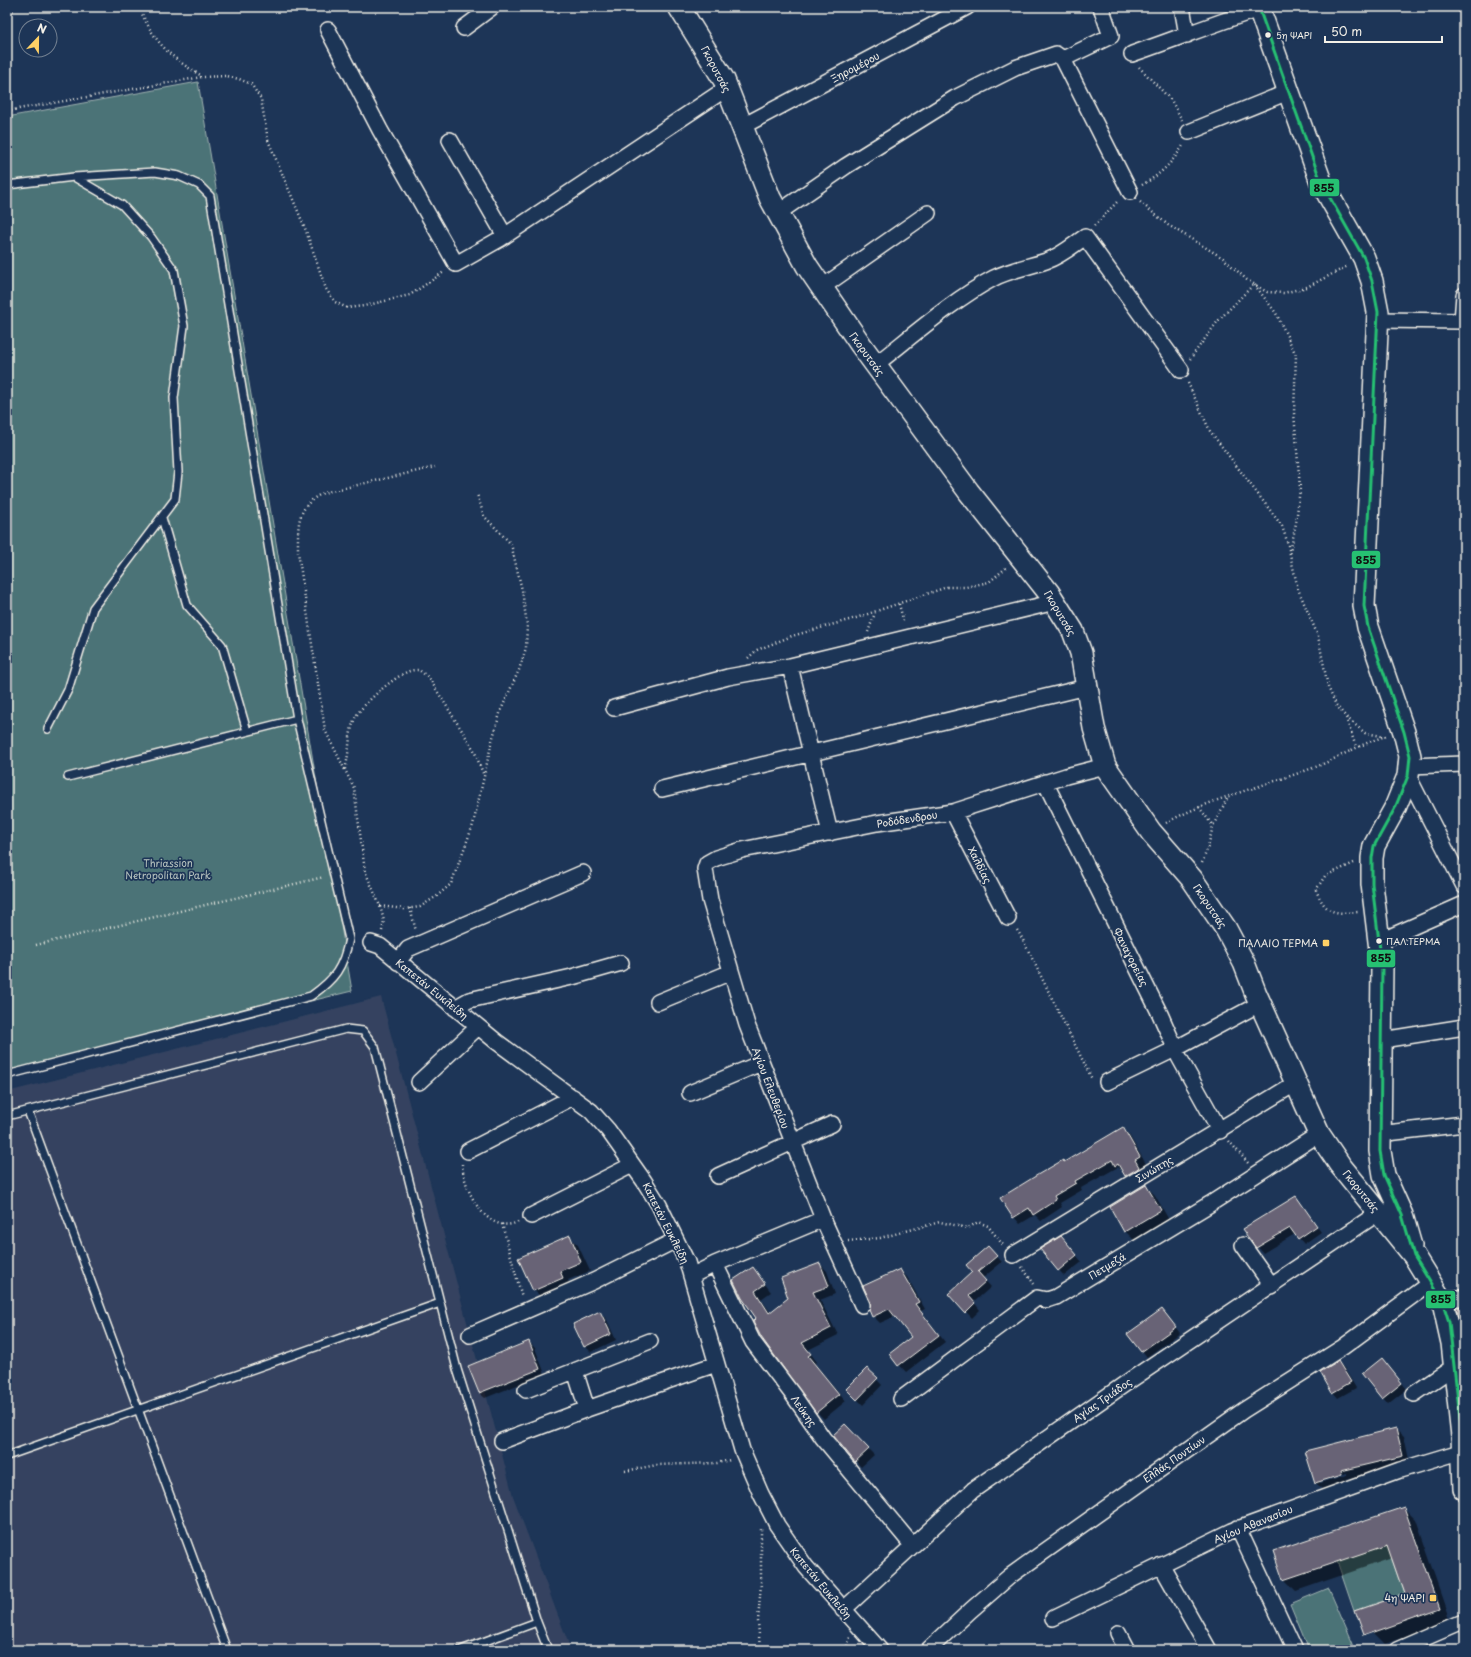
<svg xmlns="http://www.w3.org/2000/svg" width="1471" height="1657" font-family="'Playpen Sans',sans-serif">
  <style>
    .built { fill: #344360 }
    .green { fill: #4b7377; stroke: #a0b2b0 }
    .shadow { fill: #0007; fill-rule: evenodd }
    .building { fill: #686376; stroke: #f4f1e8 }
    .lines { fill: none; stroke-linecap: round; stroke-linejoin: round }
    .lane-casing { stroke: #f4f1e8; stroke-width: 10 }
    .street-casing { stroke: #f4f1e8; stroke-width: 18 }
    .secondary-casing { stroke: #f4f1e8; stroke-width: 24 }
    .path { stroke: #f4f1e8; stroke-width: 2.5; stroke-dasharray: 1 3; stroke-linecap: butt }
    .lane { stroke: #1d3557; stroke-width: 7 }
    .street { stroke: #1d3557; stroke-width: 15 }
    .secondary { stroke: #1d3557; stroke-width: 21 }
    .bus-1-casing { stroke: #1d3557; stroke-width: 6 }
    .bus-1 { stroke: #26c172; stroke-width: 3 }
    .bus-dot { fill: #f4f1e8; stroke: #1d3557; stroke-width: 1.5 }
    .poi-dot { fill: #ffd166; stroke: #1d3557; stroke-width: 1.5 }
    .labels { text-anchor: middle; stroke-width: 3.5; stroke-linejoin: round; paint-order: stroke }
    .bus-label { font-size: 9px; fill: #f4f1e8; stroke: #1d3557; text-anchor: start }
    .street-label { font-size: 10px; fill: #f4f1e8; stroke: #1d3557 }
    .park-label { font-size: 10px; fill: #b9c5c0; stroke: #1d3557 }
    .poi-label { font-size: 10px; fill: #f4f1e8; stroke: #1d3557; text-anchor: end }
    .line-badge { stroke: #1d3557; stroke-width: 1.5 }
    .pale-badge-label { font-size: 11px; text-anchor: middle; font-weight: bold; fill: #111 }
  </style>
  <rect width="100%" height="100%" fill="#1d3557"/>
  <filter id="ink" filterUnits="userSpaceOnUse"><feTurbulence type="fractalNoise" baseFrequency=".025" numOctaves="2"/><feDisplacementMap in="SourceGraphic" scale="8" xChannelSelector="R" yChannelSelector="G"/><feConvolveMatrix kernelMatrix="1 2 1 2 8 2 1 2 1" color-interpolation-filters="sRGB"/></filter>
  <g filter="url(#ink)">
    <!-- built -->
    <path class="built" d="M381,997L513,1496L571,1650H7V1092Z"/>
    <!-- green -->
    <path class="green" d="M198,82L352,991L7,1075V117Z
      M1387,1545L1404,1594L1354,1611L1337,1561Z
      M1329,1588L1353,1643L1337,1650H1309L1290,1604Z"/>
    <!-- shadow -->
    <path class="shadow" d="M1123,1128L1129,1135L1146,1164L1141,1167L1145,1174L1133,1182L1118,1167L1081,1188L1082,1190L1060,1203L1062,1207L1041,1221L1035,1215L1020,1224L1014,1217L1064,1163Z
      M1146,1186L1155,1195L1169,1220L1134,1240L1125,1231Z
      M1296,1197L1321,1232L1304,1244L1295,1234L1263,1253L1243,1229Z
      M569,1237L578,1245L590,1271L568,1280L571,1287L543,1299L534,1290Z
      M1066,1243L1082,1262L1064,1276L1059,1270Z
      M988,1247L1002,1262L983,1278L991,1287L974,1302L980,1310L972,1318L949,1294L973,1272Z
      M820,1264L827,1271L835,1294L820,1300L838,1335L808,1350L817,1362L815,1364L846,1401L824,1419L817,1412L758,1319L753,1268L771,1292L761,1299L771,1313L790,1298Z
      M900,1270L907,1277L925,1309L921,1311L945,1342L906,1372L890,1355L912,1338L896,1316L880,1323L873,1316Z
      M1162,1310L1180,1333L1147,1357L1129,1334Z
      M600,1313L606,1318L616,1340L591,1352L585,1346Z
      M529,1342L535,1348L545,1374L485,1398L479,1393Z
      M1338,1362L1344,1368L1356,1388L1338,1398L1333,1392Z
      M1387,1365L1407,1389L1388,1404L1383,1398Z
      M867,1369L882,1385L863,1405L847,1389Z
      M845,1425L874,1455L861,1467L834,1436Z
      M1396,1429L1404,1436L1410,1464L1347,1479L1348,1483L1324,1491L1316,1483L1307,1452ZM1346,1473V1475L1320,1483V1481Z
      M1404,1508L1416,1520L1451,1621L1385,1644L1373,1632L1405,1594L1392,1558L1296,1591L1284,1579Z"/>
    <!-- building -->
    <path class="building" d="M1123,1127L1140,1157L1135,1160L1139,1167L1137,1169L1125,1176L1118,1164L1115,1166L1112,1160L1075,1181L1076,1183L1054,1196L1056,1200L1033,1215L1029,1208L1013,1218L1000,1198L1039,1174L1063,1160L1064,1162Z
      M1146,1185L1161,1210L1124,1232L1110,1207Z
      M1296,1196L1317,1226L1298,1239L1290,1228L1256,1248L1242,1229Z
      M570,1235L581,1262L560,1271L563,1278L533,1291L518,1258Z
      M1061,1236L1077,1255L1058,1271L1040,1249Z
      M988,1246L997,1256L978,1272L986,1281L969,1296L975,1303L965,1313L948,1294L972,1272L966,1265Z
      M820,1263L829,1286L813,1292L831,1328L802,1343L811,1354L808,1356L839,1394L816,1413L761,1337L753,1321L756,1318L742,1298L733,1280L753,1267L765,1284L755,1291L769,1313L788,1298L781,1278Z
      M900,1269L919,1302L915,1304L939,1335L898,1366L889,1354L911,1337L889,1309L872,1317L869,1310L870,1301L863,1286Z
      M1456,1307H1464V1327H1461Z
      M1162,1309L1176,1327L1141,1352L1127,1334Z
      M600,1311L611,1334L584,1347L573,1324Z
      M529,1341L540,1369L479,1393L468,1366Z
      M1382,1358L1402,1383L1382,1399L1362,1374Z
      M1338,1361L1351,1382L1332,1393L1320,1372Z
      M867,1368L878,1378L857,1400L846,1389Z
      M845,1424L869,1449L855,1462L833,1435Z
      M1396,1428L1403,1456L1340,1471L1341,1475L1315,1483L1305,1451Z
      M1404,1507L1440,1609L1363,1636L1354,1611L1404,1594L1387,1545L1283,1580L1273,1551Z"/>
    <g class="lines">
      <defs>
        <path id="lane" d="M7,185L74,177L155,172L179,176L199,185L210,196L297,719L349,939C343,968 335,979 311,996L7,1075
          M162,518L187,605L222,645L247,731
          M48,729L68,690L93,608L175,499L178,472L174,398L184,326L174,270L151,237L122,205L74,177
          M68,777L297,719
          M28,1111L227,1650
          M7,1116L346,1029L363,1031L375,1047L457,1369L537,1622
          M7,1456L440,1303
          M461,1650L537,1622L548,1650"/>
        <path id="street" d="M1182,7L1187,35
          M464,28L492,7
          M328,30L380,130L456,264L500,239L727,88
          M1132,54C1176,39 1218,22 1262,8
          M1063,59L1111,36L1101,7
          M743,126L967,7
          M1189,132L1288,92
          M450,140L505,236
          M778,213L846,166L955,98L1015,68L1056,54L1063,59L1130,192
          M821,288L928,213
          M1378,320L1462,321L1464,295
          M875,365C911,337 954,299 994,278C1010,270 1028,267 1046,261C1061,256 1072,246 1085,237L1181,370
          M790,666L830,833
          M614,708L728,677L790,666L1055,602
          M1409,766L1464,764
          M1408,776L1464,886
          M1045,782L1160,1014L1179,1057L1220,1131
          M662,789L1087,687
          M953,812L1008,918
          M1378,942L1464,904
          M371,943L380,946L497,1042L591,1111L608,1130L644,1181L659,1205L687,1262L742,1450L761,1494L777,1525L806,1567L880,1650
          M398,962L408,949L583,873
          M658,1002L731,972
          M455,1008L469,1000L572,977L621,963
          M1382,1040L1464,1027
          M419,1082L478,1027
          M1107,1082L1175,1049L1261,1003
          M690,1093L761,1063
          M1379,1134L1464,1124
          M468,1151L573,1097
          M718,1176L832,1124
          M531,1216L632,1165
          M1243,1245L1272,1286
          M1013,1255L1296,1083
          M715,1264L753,1342L793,1395L823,1438L912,1545
          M691,1276L715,1264L823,1219
          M1440,1298H1464
          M862,1305L823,1219L747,1025L710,900L705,869L707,863L716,858L742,850L877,823L953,812L1066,776L1105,766
          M470,1335L594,1281L676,1240
          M575,1371L587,1409
          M526,1390L650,1341
          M1414,1394L1455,1366L1463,1367
          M901,1399L1037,1298L1047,1300L1056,1297L1210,1204L1319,1134
          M502,1441L587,1409L716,1364
          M1238,1528L1295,1650
          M1161,1565L1209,1650
          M843,1610L973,1490L1132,1379L1378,1213
          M1053,1618L1232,1531L1400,1470L1463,1451
          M1118,1633L1127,1650
          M928,1650L971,1610L1010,1576L1244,1410L1343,1347L1430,1283
          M1397,1650L1464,1621"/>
        <path id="secondary" d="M679,7L724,80L770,198L807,266L861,345L969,492L1049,593L1073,631L1081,653L1094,728L1105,766L1151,832L1192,879L1226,929L1244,963L1256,994L1319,1134L1340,1165L1414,1256L1443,1303L1452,1343L1462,1436L1464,1489
          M1262,7L1261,14L1321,182L1364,258L1372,281L1378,312L1364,606L1368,627L1404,732L1410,756L1408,776L1395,808L1374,846L1372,858V884L1382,966L1380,1151L1384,1175L1402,1215L1411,1246"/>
      </defs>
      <!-- lane casing -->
      <use href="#lane" class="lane-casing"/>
      <!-- street casing -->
      <use href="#street" class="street-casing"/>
      <!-- secondary casing -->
      <use href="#secondary" class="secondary-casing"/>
      <!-- path -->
      <path class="path" d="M139,7C154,42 169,57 202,76
        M7,17L16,7
        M1139,67L1171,100L1182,120
        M7,111L202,77L227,76L239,79L251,84L261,99L268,140L305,228L326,289L335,302L347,308L364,306L410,295L444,272
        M1142,185C1160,175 1173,162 1184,144
        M1140,202L1168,225L1223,258L1247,280L1267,292L1284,293L1307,287L1348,266
        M1094,226L1118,201
        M1190,359L1218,321L1254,284L1276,313L1296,355L1294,413L1300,488L1296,523L1290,553
        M1188,383L1210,431L1282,526L1287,541L1298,589L1318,636L1328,687L1336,705L1346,717L1365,733L1388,737
        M899,604L904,623
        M868,632L875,613
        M748,658L757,650L792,636L856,618L947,587H966L989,582L1007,567
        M1346,718L1356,747
        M345,769C350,753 348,734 355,718C362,704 393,678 407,672C411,670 416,670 419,670L429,678L474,750L484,776
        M1199,807L1213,826
        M1166,823C1211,798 1262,787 1310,769C1336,760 1359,744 1386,736
        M1202,863L1208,847L1213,826L1228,797
        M1354,863L1325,876L1316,890C1326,914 1334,914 1358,912
        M380,906L404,909L420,907L437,896L451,884L473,825L492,741L501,710L519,670L526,648L527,625L522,590L511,544L484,516L477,494
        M410,908L416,931
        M1017,930L1021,936L1092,1079
        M382,931L384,921L380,906L365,871L354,788L325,730L298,552C298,524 296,507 323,493L435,467
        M36,945L324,877
        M1229,1141L1248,1163
        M462,1164C464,1190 486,1236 518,1222
        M502,1224L522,1297
        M848,1241L880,1238L940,1222L968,1228L978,1222L988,1226L1003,1245
        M1022,1267L1034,1284
        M625,1471L657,1465L717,1463L730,1460
        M760,1650L758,1621L761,1584V1528
        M846,1650L850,1637"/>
      <!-- lane -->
      <use href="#lane" class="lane"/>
      <!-- street -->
      <use href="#street" class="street"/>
      <!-- secondary -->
      <use href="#secondary" class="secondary"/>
      <defs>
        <path id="bus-1" d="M1262,7L1261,14L1321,182L1364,258L1372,281L1378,312L1364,606L1368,627L1404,732L1410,756L1408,776L1395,808L1374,846L1372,858V884L1382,966L1380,1151L1384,1175L1402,1215L1414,1256L1443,1303L1449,1322L1462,1436L1464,1489"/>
      </defs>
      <!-- bus-1 casing -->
      <use href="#bus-1" class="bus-1-casing"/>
      <!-- bus-1 -->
      <use href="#bus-1" class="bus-1"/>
    </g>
  </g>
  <!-- markers -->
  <g class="bus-dot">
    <circle cx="1268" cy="35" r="3.5"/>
    <circle cx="1379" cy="941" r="3.5"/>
  </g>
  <g class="poi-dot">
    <rect x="1322" y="939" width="8" height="8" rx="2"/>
    <rect x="1429" y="1594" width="8" height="8" rx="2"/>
  </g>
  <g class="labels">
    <!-- bus labels -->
    <g class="bus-label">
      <text x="1276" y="39">5η ΨΑΡΙ</text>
      <text x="1386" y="945">ΠΑΛ.ΤΕΡΜΑ</text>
    </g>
    <!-- street labels -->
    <g class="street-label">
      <text transform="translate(855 67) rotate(-28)" y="4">Ξηρομέρου</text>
      <text transform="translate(716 69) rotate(62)" y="4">Γκορυτσάς</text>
      <text transform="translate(867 354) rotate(54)" y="4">Γκορυτσάς</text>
      <text transform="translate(1060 613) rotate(59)" y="4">Γκορυτσάς</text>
      <text transform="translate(907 819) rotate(-9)" y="4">Ροδόδενδρου</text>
      <text transform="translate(980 865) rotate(63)" y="4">Χαλδίας</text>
      <text transform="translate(1210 906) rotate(56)" y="4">Γκορυτσάς</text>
      <text transform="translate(1131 957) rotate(63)" y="4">Φαναγορείας</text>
      <text transform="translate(432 989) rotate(39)" y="4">Καπετάν Ευκλείδη</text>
      <text transform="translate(771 1088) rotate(69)" y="4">Αγίου Ελευθερίου</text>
      <text transform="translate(1154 1169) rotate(-31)" y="4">Σινώπης</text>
      <text transform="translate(1361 1191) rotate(51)" y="4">Γκορυτσάς</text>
      <text transform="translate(666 1223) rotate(63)" y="4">Καπετάν Ευκλείδη</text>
      <text transform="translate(1107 1266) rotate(-31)" y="4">Πετμεζά</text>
      <text transform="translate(1102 1400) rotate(-35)" y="4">Αγίας Τριάδος</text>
      <text transform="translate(804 1411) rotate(55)" y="4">Λεύκης</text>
      <text transform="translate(1174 1459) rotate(-35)" y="4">Ελλάς Ποντίων</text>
      <text transform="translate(1253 1524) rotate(-22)" y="4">Αγίου Αθανασίου</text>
      <text transform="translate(821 1583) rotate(50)" y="4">Καπετάν Ευκλείδη</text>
    </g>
    <!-- park labels -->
    <g class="park-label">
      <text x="168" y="867">Thriassion<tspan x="168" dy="12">Netropolitan Park</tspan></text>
    </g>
    <!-- poi labels -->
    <g class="poi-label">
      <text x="1318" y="947">ΠΑΛΑΙΟ ΤΕΡΜΑ</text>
      <text x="1425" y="1602">4η ΨΑΡΙ</text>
    </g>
  </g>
  <g class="line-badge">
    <rect x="1309" y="178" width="31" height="19" rx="4" fill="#26c172"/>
    <rect x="1351" y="550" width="30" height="19" rx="4" fill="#26c172"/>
    <rect x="1366" y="949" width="30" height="19" rx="4" fill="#26c172"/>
    <rect x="1425" y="1290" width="31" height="19" rx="4" fill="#26c172"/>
  </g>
  <g class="pale-badge-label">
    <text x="1324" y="192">855</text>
    <text x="1366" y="564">855</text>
    <text x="1381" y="962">855</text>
    <text x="1441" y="1303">855</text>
  </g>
  <!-- margin -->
  <rect width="1471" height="1657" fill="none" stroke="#1d3557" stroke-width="24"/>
  <rect x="12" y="12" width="1447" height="1633" fill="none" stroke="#f4f1e8" stroke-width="1.5" filter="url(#ink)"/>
  <!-- north arrow -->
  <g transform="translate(38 38) rotate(22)"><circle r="19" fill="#1d3557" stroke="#738091"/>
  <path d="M0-3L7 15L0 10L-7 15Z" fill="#ffd166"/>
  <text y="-6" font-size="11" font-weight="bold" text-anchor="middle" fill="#f4f1e8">N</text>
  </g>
  <!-- scale -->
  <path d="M1325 36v6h117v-6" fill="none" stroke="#f4f1e8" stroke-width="2"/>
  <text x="1331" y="36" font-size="12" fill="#f4f1e8" stroke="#1d3557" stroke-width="3" paint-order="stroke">50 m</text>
</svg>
